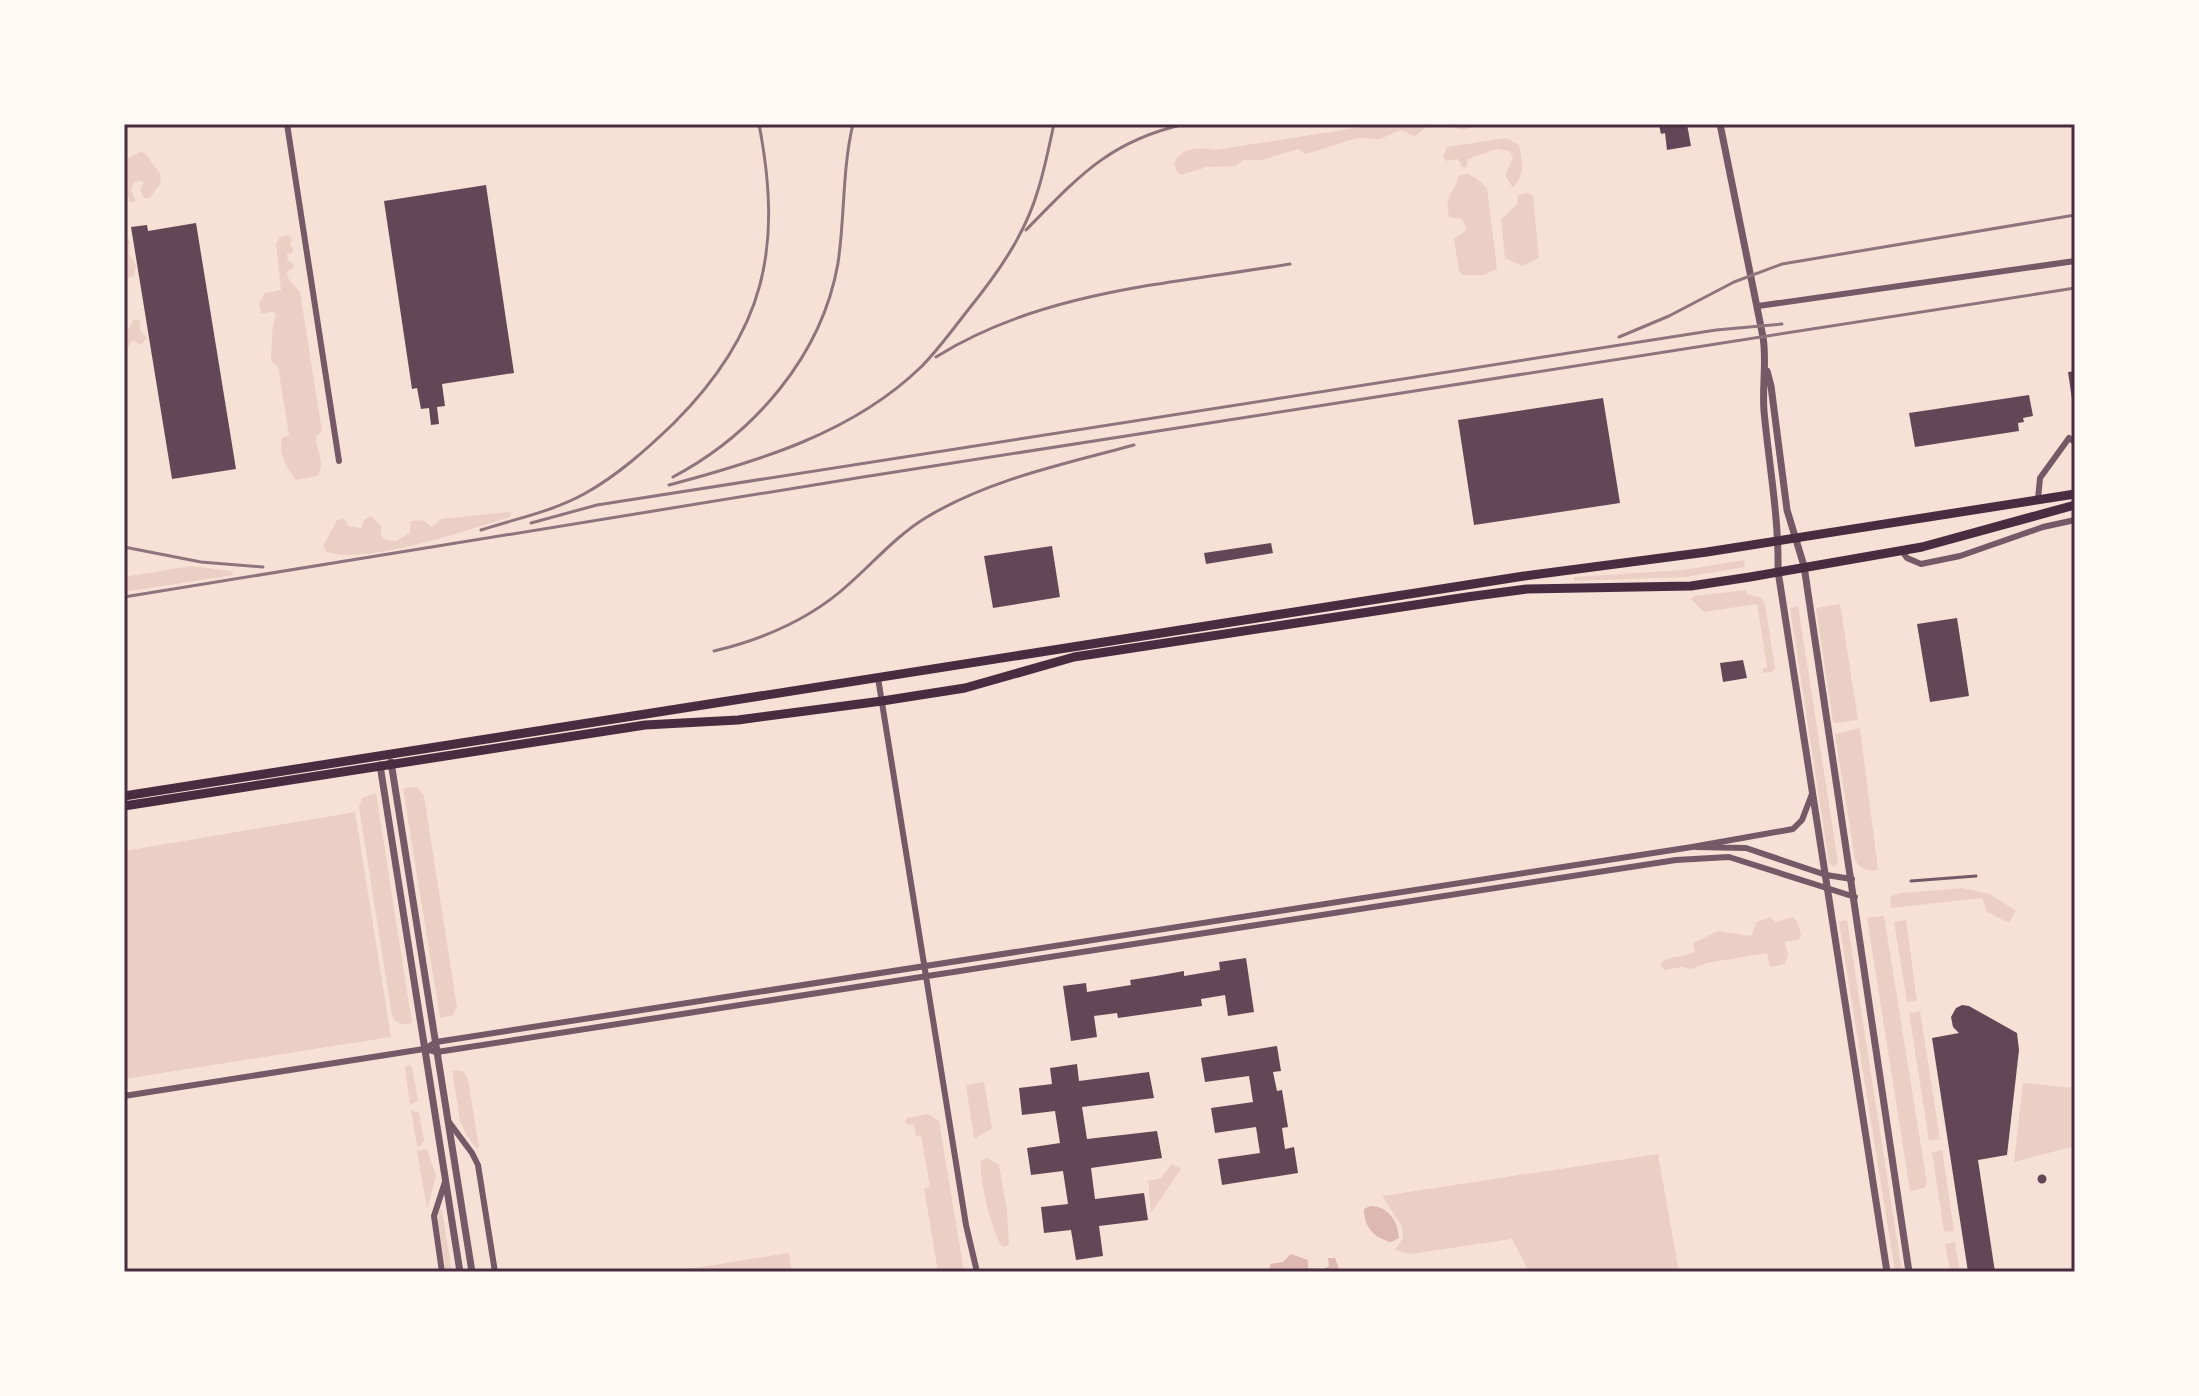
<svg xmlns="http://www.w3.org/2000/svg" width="2199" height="1396" font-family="Mulish,sans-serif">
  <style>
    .green { fill: #ebcfc5 }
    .water { fill: #dcb8b0 }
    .building { fill: #644757 }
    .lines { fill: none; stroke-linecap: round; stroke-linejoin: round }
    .service { stroke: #755966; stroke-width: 3 }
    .minor { stroke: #755966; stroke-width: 6 }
    .tertiary { stroke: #755966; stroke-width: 7 }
    .primary { stroke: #4a2c40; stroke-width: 9 }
    .rail { stroke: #8f747c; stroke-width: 3 }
    .neatline { fill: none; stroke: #4a2c40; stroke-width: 3 }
  </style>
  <rect width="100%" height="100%" fill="#f7e1d7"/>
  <!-- green -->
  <path class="green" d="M1381,124H1476C1459,139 1448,118 1431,125C1425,127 1420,134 1414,136L1401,130L1380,139L1357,138L1306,154L1298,149L1262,160H1244L1235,166L1207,167L1181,175L1177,172L1174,163C1182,147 1199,147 1215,150Z
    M1506,138L1519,145C1523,163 1525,174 1513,188L1505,175L1513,158L1510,151L1497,149L1468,159L1466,167H1462L1458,159L1446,161L1443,156L1447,147Z
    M140,152L145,153L161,175L160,184L150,198H144L140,190L144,183L140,180L134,183L131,190L136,201L130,203L127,193L124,192L126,159Z
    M1468,174L1476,178L1487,188L1497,269L1484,275H1462L1459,271L1454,239L1465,231L1466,227L1462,219L1449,217C1444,193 1454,196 1459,175Z
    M1527,193L1533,195L1539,258L1522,266L1505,258L1501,220L1517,204L1518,195Z
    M288,235L292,239L290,244L293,249L292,253L287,254L288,261L293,264V268L287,272L288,278L300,292L322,431L316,437C316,452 326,460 318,476L296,480C286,466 278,455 282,438L289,435L278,367L271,361C272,349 271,324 276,315L273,311L261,314L259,304L265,293L281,290L276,244L280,237Z
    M125,236L130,241L129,254L136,265L134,276L124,280Z
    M134,319L140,321V330L147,338L141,345L133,340L124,352V338Z
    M511,512L510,517C467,530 368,565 327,552L323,546L337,520L344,519L349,526L361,528L365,519L371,516L381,526V535L385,540L396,541L410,533L411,521L422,520L432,527L441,519Z
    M1744,560L1745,567L1685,577L1574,581V577L1683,570Z
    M191,566L232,571L233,575L124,592V577Z
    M1746,590L1747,594L1761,598L1765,604L1775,668L1772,672L1763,673V668L1767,667L1757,604L1704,612L1691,599L1694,596Z
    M1840,604L1858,720L1836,723L1833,722L1816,608Z
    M1798,606L1838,862L1834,867L1829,863L1790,608Z
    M1860,728L1878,870C1867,872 1860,869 1855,860L1835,734Z
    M412,787L418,788L424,796L457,1007L453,1015L440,1018L403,789Z
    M376,793L412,1023C403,1025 397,1025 392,1016L359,807L362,798Z
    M355,812L391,1037L124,1079V851Z
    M1963,888L1990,894L2016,911L2009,923L1987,912L1982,898L1891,908L1890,897L1900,893Z
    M1884,916L1927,1183L1924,1188L1910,1191L1867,918Z
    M1770,917L1776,922L1793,917L1798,923L1801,935L1798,940L1785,942L1788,955L1785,964L1770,967L1767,953L1707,963L1691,969L1682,967L1664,970L1661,966L1662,962C1672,955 1683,958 1695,952L1693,943L1718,931L1751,936L1757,922Z
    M1847,920L1902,1272H1895L1839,922Z
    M1906,920L1917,1001L1907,1002L1894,922Z
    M1920,1011L1940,1139L1929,1141L1909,1013Z
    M408,1065L412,1067L418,1101L410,1105L405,1068Z
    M452,1070L463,1071L468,1079L479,1147L476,1148L466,1134L460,1121Z
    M984,1082L992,1128L974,1139L966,1085Z
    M2023,1083L2075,1088V1146L2014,1162Z
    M411,1110L419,1113L424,1141L420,1146H417Z
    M928,1114L939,1121L964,1272H938L924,1188L930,1187L921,1135L916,1136L914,1124L908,1125L905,1121L907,1118Z
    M427,1149L436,1176L427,1209L417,1151Z
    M1942,1150L1954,1231L1944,1232L1932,1152Z
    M1658,1154L1679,1272H1529L1512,1239L1410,1254L1395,1250L1403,1238L1402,1226L1382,1196Z
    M987,1158L999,1165L1007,1210L1009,1245L1003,1247C993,1237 978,1176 981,1161Z
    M1172,1164L1181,1169L1151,1213L1148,1181L1161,1178Z
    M439,1210H442L452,1272H446L438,1222Z
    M1955,1242L1960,1272H1950L1945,1244Z
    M789,1253L792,1272H668Z"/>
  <!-- water -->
  <path class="water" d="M1370,1206C1388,1206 1398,1221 1399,1238L1391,1242C1374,1238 1364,1227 1364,1209Z
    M1291,1254L1308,1260V1268L1323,1269L1329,1266L1328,1258H1335L1340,1272H1268L1271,1264L1283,1262Z"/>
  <!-- building -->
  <path class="building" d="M1663,124H1687L1691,146L1667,150L1665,133L1661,134L1659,125Z
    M486,185L514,373L442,384L445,406L437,407L439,424L431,425L429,408L421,409L417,388L412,389L384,201Z
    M196,223L236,469L172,479L131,227L147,225L148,231Z
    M2075,371V406H2073L2068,372Z
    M2029,395L2033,416L2023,418L2024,422L2018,423L2019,431L1915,447L1909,413Z
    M1603,398L1620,503L1474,525L1458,420Z
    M1271,543L1273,553L1206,564L1204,553Z
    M1052,546L1060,597L993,608L984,556Z
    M1957,618L1969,696L1930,702L1917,624Z
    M1743,660L1747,678L1723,682L1720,663Z
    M1246,958L1254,1012L1228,1016L1225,995L1201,999L1202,1006L1118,1018L1117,1013L1094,1016L1097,1037L1071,1041L1063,986L1086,983L1087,992L1131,985L1130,980L1156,976L1184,971V976L1220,970L1219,962Z
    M1962,1005L1969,1006L2017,1033L2019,1050L2007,1155L1978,1160L1995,1272H1968L1932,1038L1959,1033L1953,1027L1951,1017L1956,1008Z
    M1277,1046L1281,1071L1273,1072L1277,1091L1282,1090L1288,1127L1282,1128L1285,1149L1294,1147L1298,1173L1222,1185L1218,1159L1260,1153L1256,1127L1215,1133L1211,1108L1253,1102L1249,1076L1205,1082L1201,1058Z
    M1077,1064L1079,1081L1149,1072L1154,1098L1082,1107L1087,1139L1157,1131L1162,1158L1091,1168L1095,1199L1144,1193L1148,1220L1099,1226L1103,1256L1076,1260L1071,1230L1044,1233L1041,1207L1068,1204L1063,1171L1031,1175L1027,1148L1060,1143L1055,1111L1022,1115L1019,1088L1052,1084L1050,1068Z
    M2037.5 1179a4.5 4.5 0 1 1 9 0a4.5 4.5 0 1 1-9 0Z"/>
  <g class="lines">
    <!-- service -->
    <path class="service" d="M1911,881L1976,876"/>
    <!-- minor -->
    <path class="minor" d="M287,124L339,461
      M1758,306L2075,261
      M2038,499L2040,478L2069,438L2075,442
      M1901,550L1907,558L1921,564L1960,556L2043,527L2075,520
      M878,678L966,1225L977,1272
      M1696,847L1746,848L1826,875L1852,879
      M424,1049L436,1042L1692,847L1793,829L1802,820L1812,794
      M124,1096L424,1049L437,1052L1676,860L1729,857L1855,897
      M449,1122L472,1153L478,1165L495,1272
      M442,1272L434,1216L445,1182"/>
    <!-- tertiary -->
    <path class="tertiary" d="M1720,124L1763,337C1767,362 1762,386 1764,411C1769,465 1779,517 1778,571L1887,1272
      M1767,371L1771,386L1787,510L1804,566L1909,1272
      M391,762L472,1272
      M380,765L460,1272"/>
    <!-- primary -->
    <path class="primary" d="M124,796L1524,576L1707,552L2075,494
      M124,806L645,725L738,720L882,701L965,688L1074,657L1467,597L1527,589L1691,586L1750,577L1922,547L2075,505"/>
    <!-- rail -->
    <path class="rail" d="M1026,230C1078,177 1109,141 1185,124
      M1619,337L1669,316L1734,282L1782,264L2075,215
      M936,357C1041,291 1169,284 1290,264
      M673,477C754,434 822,356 838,263C845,217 842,170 853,124
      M669,485C759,461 853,433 921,367C938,350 953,329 968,310C997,274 1025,235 1038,190C1045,168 1049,146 1054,124
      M531,523L597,505L1716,330L1782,324
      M481,530C515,519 551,512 584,494C617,476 647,449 674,423C765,332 783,248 759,124
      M124,547L201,562L263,567
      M124,597L863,477L2075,288
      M714,651C764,639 811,619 849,584C875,561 897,535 927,517C990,479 1065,464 1134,445"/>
  </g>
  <!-- border -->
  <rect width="2199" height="1396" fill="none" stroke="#fffaf5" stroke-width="252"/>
  <rect x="126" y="126" width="1947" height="1144" class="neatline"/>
</svg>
